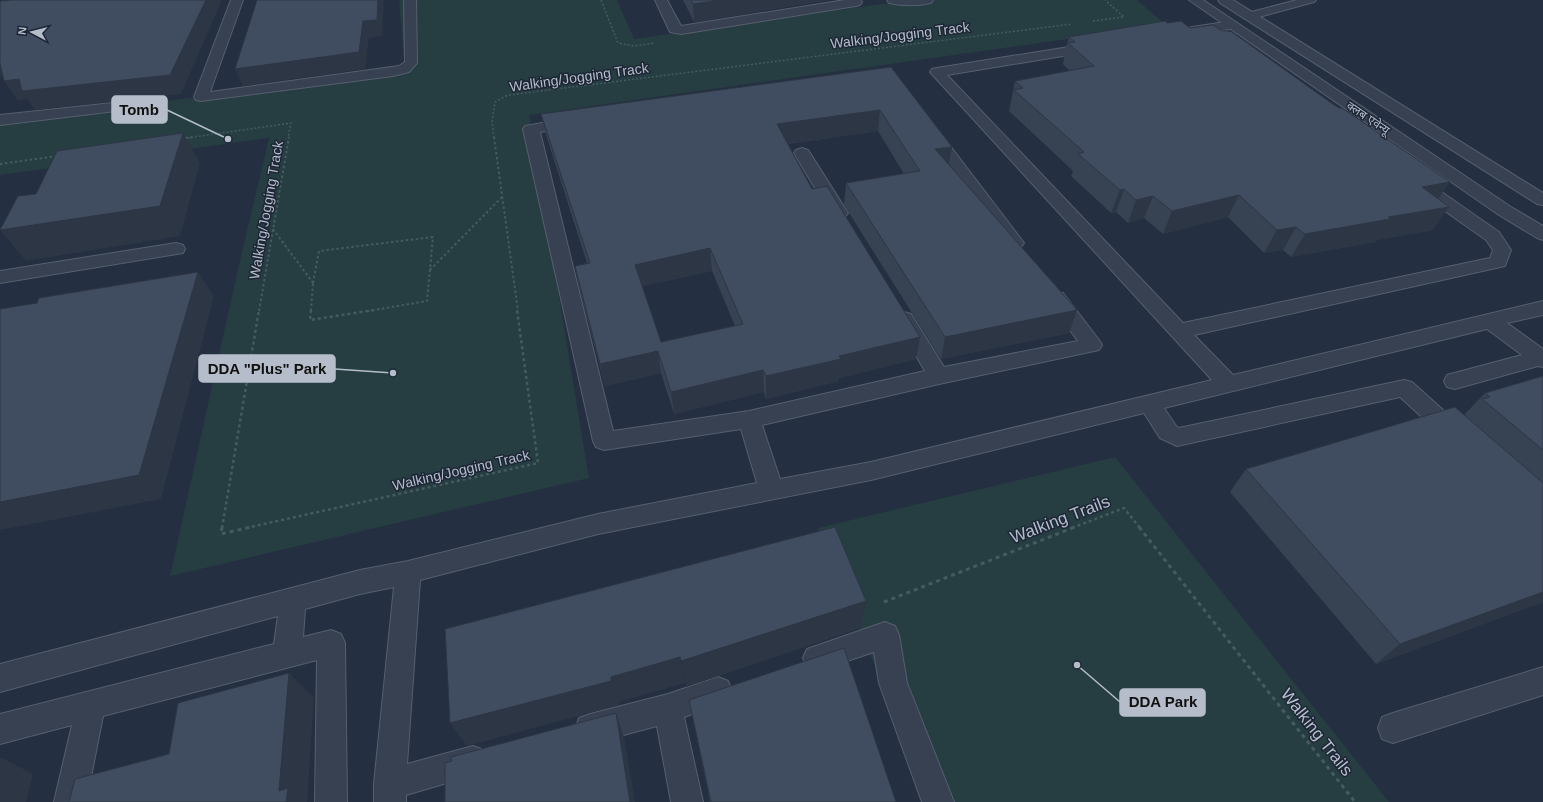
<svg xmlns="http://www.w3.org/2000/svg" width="1543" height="802" font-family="Helvetica,'Noto Sans Devanagari',sans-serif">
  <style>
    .green { fill: #263e42 }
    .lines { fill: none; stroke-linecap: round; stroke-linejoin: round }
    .service-casing { stroke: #565f6e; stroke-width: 2 }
    .minor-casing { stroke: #565f6e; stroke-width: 2 }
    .tertiary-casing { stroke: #565f6e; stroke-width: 2 }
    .path-far3 { stroke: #445b5f; stroke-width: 1.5; stroke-dasharray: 2 2; stroke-linecap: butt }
    .path-far2 { stroke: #445b5f; stroke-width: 2; stroke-dasharray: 2.5 2.5; stroke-linecap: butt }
    .path-far1 { stroke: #445b5f; stroke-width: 2.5; stroke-dasharray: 3 3; stroke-linecap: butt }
    .path { stroke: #445b5f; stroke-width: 3; stroke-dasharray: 4 4; stroke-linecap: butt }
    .service { fill: #384151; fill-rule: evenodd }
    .minor { fill: #384151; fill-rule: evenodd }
    .tertiary { fill: #384151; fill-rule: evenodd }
    .wall { fill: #374253; fill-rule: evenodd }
    .shaded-wall { fill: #2d3644 }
    .building { fill: #404d61; stroke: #2d3644; fill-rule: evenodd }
    .labels { text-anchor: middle; stroke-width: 3; stroke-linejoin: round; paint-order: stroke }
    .far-street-label { font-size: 12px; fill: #b5bdcb; stroke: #1d2636 }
    .street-label { font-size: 14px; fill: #b5bdcb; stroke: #1d2636 }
    .near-street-label { font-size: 17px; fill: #b5bdcb; stroke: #1d2636 }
    .leader { fill: none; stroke: #b5bdcb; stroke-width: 1.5 }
    .callout-dot { fill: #b5bdcb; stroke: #1d2636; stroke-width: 1.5 }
    .callout { fill: #b5bdcb; stroke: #b5bdcb; stroke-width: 1.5 }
    .callout-label { font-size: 15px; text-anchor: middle; font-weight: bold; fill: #111 }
  </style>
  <rect width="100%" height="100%" fill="#242f41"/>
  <!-- green -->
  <path class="green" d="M399,0H617L634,39L910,0H1137L1166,25L529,115L589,478L170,576L238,269L269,138L0,175V122L405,71Z
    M1115,457L1389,802H931L818,528Z"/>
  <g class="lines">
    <defs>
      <path id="service" d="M231,0H243L210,92L399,66L405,62L404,0H416L417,63L409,72L393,76L201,101L196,100L194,97Z
        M1297,0H1316L1314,2L1248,20L1244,18L1242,16L1244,14Z"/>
      <path id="minor" d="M655,0H667L681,26L845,0H861L862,2L860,5L856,6L681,34L670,32Z
        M887,0H933L931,3C917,6 903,6 889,3Z
        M1231,21L1236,22L1238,25L1236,28L1187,36L1182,35L1180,32L1182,29L1187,28Z
        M1094,43L1099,44L1101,47L1099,50L947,75L1183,323L1490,258L1493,250L1486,240L1408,185L1406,181L1408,177L1414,176L1420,177L1499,232L1511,250L1505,266L1194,335L1233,375L1543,301V315L1507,323L1543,349V367L1538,366L1455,389L1447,387L1444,381L1447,375L1522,355L1487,329L1164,408L1176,426L1179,428L1404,380L1412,382L1463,428L1466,434L1463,440L1455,443L1447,440L1400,397L1177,446L1160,438L1144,413L871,480L598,534L420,580L407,764L473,746L484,750L488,761L484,772L406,795V802H374V784L394,587L360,594L305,609L303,637L331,630L341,634L345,643L347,802H315L317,660L103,716L86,802H54L72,725L0,744V714L274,644L278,616L0,692V664L360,570L408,561L598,514L757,483L741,429L604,450L596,447L593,441L523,129L525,126L572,118L577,120L580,123L577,126L540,132L613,431L749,411L925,371L894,319L897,314L904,312L911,314L944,367L1078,341L1046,298L1049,293L1056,292L1063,293L1099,340L1102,345L1099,350L939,384L762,425L780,479L871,462L1212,380L930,72L932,69L937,68Z
        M160,98L165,99L167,102L165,105L0,125V115Z
        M932,128L938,130L1021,239L1024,243L1021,247L1015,249L1009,247L924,133L926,130Z
        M802,148L808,150L810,153L848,213L845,217L839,218L833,217L830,213L794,153L796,150Z
        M176,243L183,245L185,249L183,253L0,283V271Z
        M885,622L895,626L899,635L907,683L954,802H922L879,683L874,652L817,671L807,667L803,658L807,649Z
        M1543,667V695L1393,743L1382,739L1378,728L1382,717L1393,713Z
        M718,677L728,681L732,691L728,701L684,717L703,802H671L657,726L590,744L579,740L575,729L579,718L590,714L668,694Z"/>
      <path id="tertiary" d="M1189,0H1203L1511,207L1543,226V240L1537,238L1499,215Z
        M1218,0H1233L1543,193V205L1537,204L1220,3Z"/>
    </defs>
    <!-- service casing -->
    <use href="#service" class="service-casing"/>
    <!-- minor casing -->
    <use href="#minor" class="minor-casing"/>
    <!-- tertiary casing -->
    <use href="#tertiary" class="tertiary-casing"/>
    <!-- path-far3 -->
    <path class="path-far3" d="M601,0L618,43L634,46L655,43
      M1093,21L1124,17L1105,0
      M187,138L291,123L288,138
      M494,138L492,121L495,102L508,95L1072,24"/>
    <!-- path-far2 -->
    <path class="path-far2" d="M494,137L518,311
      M185,138L194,137
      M0,164L57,156
      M273,229L313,283
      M430,270L502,197
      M313,283L319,251L433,237L427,301L368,311
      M259,311L289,137
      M311,311L313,283"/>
    <!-- path-far1 -->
    <path class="path-far1" d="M311,310L310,320L374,310
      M222,528L259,310
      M246,528L538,463L517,310
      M1072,528L1124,508L1140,528"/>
    <!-- path -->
    <path class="path" d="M222,527L221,534L251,527
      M1139,527L1355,802
      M884,602L1075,527"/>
    <!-- service -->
    <use href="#service" class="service"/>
    <!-- minor -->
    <use href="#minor" class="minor"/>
    <!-- tertiary -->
    <use href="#tertiary" class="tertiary"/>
  </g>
  <!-- wall -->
  <path class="wall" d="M683,0H828L694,22Z
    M1167,23L1190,28L1438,199L1433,230L1377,240L1375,242L1291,257L1283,250L1264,253L1228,217L1163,234L1144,218L1128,223L1116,212L1111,213L1071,176L1073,171L1009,111L1015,81L1070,71L1063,64L1064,59L1063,57L1069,37Z
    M891,67L949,165L1077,310L1069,333L941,359L844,205L846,183L904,174L878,131L788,144L812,189L916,359L839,378V381L766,399L764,392L674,414L661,373L605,386L579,288L575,266L587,263L546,135L541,114ZM712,271L735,326L661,342L642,286Z
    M1543,376V602L1376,664L1230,492L1246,469L1464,415L1485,393Z
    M689,700L896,802H710Z"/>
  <!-- shaded-wall -->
  <path class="shaded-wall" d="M206,0H222L181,94L35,110L27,99L18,100L4,81Z
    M378,0H384L382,36L369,38L365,69L243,86L235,69L363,21Z
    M720,0H828L694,22L693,4Z
    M0,53L9,66L0,78Z
    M880,110L878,131L777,145V124Z
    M183,133L200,163L180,236L26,261L0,230Z
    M952,147L948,168L935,149Z
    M1450,182L1434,205L1422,187Z
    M1124,189L1116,212L1111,213L1120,190Z
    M1239,195L1228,217L1163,234L1172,211Z
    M1153,196L1144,218L1128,223L1136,200Z
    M1449,207L1433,230L1377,240L1375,242L1291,257L1305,234L1388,217Z
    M1296,227L1283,250L1264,253L1277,230Z
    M710,248L712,271L638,287L635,265Z
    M198,272L214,296L161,499L0,530V502Z
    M1077,310L1069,333L941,359L945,337Z
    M920,337L916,359L839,378V381L766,399V376L839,356Z
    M658,351L661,373L605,386L600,364Z
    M763,370L764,392L674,414L671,392Z
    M1543,592V602L1376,664L1400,644Z
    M866,601L861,628L686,687L681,661Z
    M680,657L685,683L619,702V705L467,746L450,723Z
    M289,673L314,698L307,802H286L279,791Z
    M616,713L624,737L635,802H630Z
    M0,757L33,774L26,802H0Z"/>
  <!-- building -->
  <path class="building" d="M11,0H206L170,75L22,91L19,79L4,81L0,63V1Z
    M257,0H378L377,20L363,21L359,52L235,69Z
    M691,0H720L693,4Z
    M1165,21L1167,23L1181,21L1190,28L1213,25L1222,31H1228L1232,32L1334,105L1339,108H1342L1450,182L1422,187L1449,207L1388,217L1390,219L1305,234L1296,227L1277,230L1239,195L1172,211L1153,196L1136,200L1124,189L1120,190L1078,154L1084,152L1014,90L1023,88L1015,81L1094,66L1068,43L1075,42L1069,37Z
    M891,67L952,147L935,149L1077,310L945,337L846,183L920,171L880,110L777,124L812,189L827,186L920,337L839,356L841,359L766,376L763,370L671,392L658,351L600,364L575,266L590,263L541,114ZM710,248L743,324L661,342L635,265Z
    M183,133L160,206L0,230L18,196L36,194L57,151Z
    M198,272L139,475L0,502V309L37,303L39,298Z
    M1543,376V450L1482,399L1490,397L1485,393Z
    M1455,407L1543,483V592L1400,644L1246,469Z
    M835,527L866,601L681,661L680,657L611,677V681L450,723L445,629Z
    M844,648L896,802H711L689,700Z
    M289,673L279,791L288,788L286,802H69L75,779L169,754L178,703Z
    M616,713L630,802H445V763L452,761L451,757Z"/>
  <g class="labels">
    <!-- far-street labels -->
    <g class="far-street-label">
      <text transform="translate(1368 118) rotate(34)" y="4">क्लब एवेन्यू</text>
    </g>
    <!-- street labels -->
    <g class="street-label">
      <text transform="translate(900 35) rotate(-7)" y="5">Walking/Jogging Track</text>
      <text transform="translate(579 77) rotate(-8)" y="5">Walking/Jogging Track</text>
      <text transform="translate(266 210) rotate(-80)" y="5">Walking/Jogging Track</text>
      <text transform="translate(461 470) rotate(-13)" y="5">Walking/Jogging Track</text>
    </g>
    <!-- near-street labels -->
    <g class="near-street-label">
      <text transform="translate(1060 519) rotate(-21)" y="6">Walking Trails</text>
      <text transform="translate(1317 732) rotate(52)" y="6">Walking Trails</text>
    </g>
  </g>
  <!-- callouts -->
  <path class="leader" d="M228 139L167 110M393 373L335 369M1077 665L1120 702"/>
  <g class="callout-dot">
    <circle cx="228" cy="139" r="4"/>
    <circle cx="393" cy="373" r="4"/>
    <circle cx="1077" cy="665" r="4"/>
  </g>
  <g class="callout">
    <rect x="112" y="96" width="55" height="27" rx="4"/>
    <rect x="199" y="355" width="136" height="27" rx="4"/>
    <rect x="1120" y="689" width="85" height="27" rx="4"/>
  </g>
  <g class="callout-label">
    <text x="139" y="115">Tomb</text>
    <text x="267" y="374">DDA "Plus" Park</text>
    <text x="1163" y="707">DDA Park</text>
  </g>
  <!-- north arrow -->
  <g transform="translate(32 32) rotate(277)" stroke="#1d2636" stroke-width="3" paint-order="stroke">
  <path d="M0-3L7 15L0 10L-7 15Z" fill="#b5bdcb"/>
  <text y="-6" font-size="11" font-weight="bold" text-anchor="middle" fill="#b5bdcb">N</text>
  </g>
</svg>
